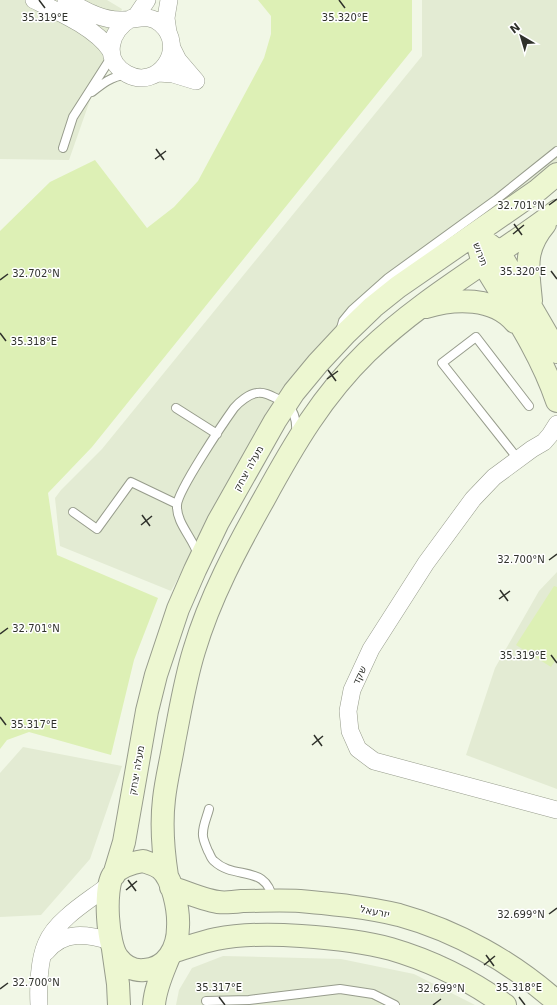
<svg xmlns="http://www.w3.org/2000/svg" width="557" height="1005" font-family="'DejaVu Sans','Noto Sans Hebrew',sans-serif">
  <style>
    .built { fill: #e3ebd3 }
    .green { fill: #ddf0b5 }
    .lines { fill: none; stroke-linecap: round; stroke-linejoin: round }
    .lane-casing { stroke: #979c8c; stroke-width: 10 }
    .street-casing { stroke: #979c8c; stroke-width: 18 }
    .secondary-casing { stroke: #979c8c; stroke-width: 24 }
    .lane { stroke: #fff; stroke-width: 8 }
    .street { stroke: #fff; stroke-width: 17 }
    .secondary { stroke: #edf7d1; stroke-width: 22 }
    .ticks { fill: none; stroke: #2f312b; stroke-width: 1.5 }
    .labels { text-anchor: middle; stroke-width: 3; stroke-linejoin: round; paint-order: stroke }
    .street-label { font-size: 10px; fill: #2f312b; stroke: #fff }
    .ticks-label { font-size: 10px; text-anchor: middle; fill: #2f312b; stroke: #fff; stroke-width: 3; stroke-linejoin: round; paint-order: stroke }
  </style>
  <rect width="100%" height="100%" fill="#f1f7e6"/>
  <!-- built -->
  <path class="built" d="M0,0H107L122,9L69,160L0,159Z
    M422,0H557V168L440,254L258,434L171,591L60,546L55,498L61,490L102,449L422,56Z
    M557,572V789L466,755L495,668L539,591Z
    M23,747L122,766L90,859L41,915L0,917V773Z
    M223,956L341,959L414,974L475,1005H176L179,990L192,968Z"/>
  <!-- green -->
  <path class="green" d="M258,0H412V50L92,447L48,493L57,555L158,598L134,660L111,755L29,732L7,740L0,749V231L50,182L95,160L147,228L174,207L198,181L264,58L271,34V16Z
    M554,586L557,587V658L551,667L516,645Z"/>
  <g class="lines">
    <defs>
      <path id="lane" d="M92,92C102,84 112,76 125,75
        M63,148L73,117L112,56
        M341,328L343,321L352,310L388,278L497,199L557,151
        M176,408L217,434
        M518,459L442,363L476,337L529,406
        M73,512L97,529L131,482L177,504
        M198,555C193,538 176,523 177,505C178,490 224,422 234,408C239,402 249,394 257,393C265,391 275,398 282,401C294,407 297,421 296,432
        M209,809C207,817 203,825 203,833C202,838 206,846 208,851C210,854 211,859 214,861C235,881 267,863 273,901
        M206,1001L249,1000L340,989L373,994L395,1005"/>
      <path id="street" d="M34,0C59,12 96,28 111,51
        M66,0C83,9 100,20 120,20C135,21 148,12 161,24C188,48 158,91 127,74C102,60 109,31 132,18
        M135,18L147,0
        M168,32L166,18L169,0
        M158,73L173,74L196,81L178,60L172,48
        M557,424L550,435L544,442L532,449L494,477L473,499L426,563L371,649L352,690L348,711L350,731L358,749L374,761L557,810
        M46,952C64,930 87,934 111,941
        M39,1005C38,987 39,960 46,944C50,934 59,924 67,917C80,905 95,896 109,885"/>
      <path id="secondary" d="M487,243L499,252L557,352
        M479,249L483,263C510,308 540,351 557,401
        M531,301C528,269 523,250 545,224
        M426,307C455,298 494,297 515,322
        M143,861C149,863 154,864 160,868C173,878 179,911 178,927C178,948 167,969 144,970C134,971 124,966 118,958C107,945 104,889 113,875C120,866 132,863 143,861Z
        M114,875L124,842L147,711L156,675L178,609L195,570L218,522L275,421L294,392L318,363L346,333L373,307L398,287L538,190L557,174
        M167,876C163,850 161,824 164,799C166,780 171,761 174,742C180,712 185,680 194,651C210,597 237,547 264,499C294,444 322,396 367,352C424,297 494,259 557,211
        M171,887C185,892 204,900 218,902C225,903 234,902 242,901C261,901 280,900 300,901C333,904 366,907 399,915C457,931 512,962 557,1002
        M113,949L118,984L119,1005
        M172,952C186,948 201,942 216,939C242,934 274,934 301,936C331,938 362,941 391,949C432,961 470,980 505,1005
        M154,1005C155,989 162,974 168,959"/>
    </defs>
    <!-- lane casing -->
    <use href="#lane" class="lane-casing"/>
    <!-- street casing -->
    <use href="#street" class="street-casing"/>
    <!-- secondary casing -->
    <use href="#secondary" class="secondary-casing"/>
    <!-- lane -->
    <use href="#lane" class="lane"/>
    <!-- street -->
    <use href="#street" class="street"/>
    <!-- secondary -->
    <use href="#secondary" class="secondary"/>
  </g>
  <!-- ticks -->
  <path class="ticks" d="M39,0L45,8M339,0L345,8M156,149L164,160M155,159L166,151M549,205L557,199M514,224L522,235M513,234L524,225M551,271L557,279M0,280L8,274M0,333L6,341M328,370L336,381M327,379L338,371M142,515L150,526M141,525L152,516M549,560L557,554M500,590L508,601M499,599L510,591M0,634L8,628M551,655L557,663M0,717L6,725M314,735L322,746M312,745L323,736M128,880L136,891M126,890L137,881M549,914L557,908M486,955L494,966M484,965L495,956M0,989L8,983M219,997L225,1005M519,997L525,1005M433,1005L441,999"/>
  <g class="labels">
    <!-- street labels -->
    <g class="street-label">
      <text transform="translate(481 254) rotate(70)" y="4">תירוש</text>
      <text transform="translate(248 468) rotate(-61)" y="4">מעלה יצחק</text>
      <text transform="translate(359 675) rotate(-65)" y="4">שקד</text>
      <text transform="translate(136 770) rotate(-80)" y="4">מעלה יצחק</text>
      <text transform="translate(375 911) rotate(11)" y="4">יזרעאל</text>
    </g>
  </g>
  <g class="ticks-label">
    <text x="45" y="21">35.319°E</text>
    <text x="345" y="21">35.320°E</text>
    <text x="521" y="209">32.701°N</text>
    <text x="523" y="275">35.320°E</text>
    <text x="36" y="277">32.702°N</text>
    <text x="34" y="345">35.318°E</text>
    <text x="521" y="563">32.700°N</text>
    <text x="36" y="632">32.701°N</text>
    <text x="523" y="659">35.319°E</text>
    <text x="34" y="728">35.317°E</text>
    <text x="521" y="918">32.699°N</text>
    <text x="36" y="986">32.700°N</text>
    <text x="219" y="991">35.317°E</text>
    <text x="519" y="991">35.318°E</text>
    <text x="441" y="992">32.699°N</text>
  </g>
  <!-- north arrow -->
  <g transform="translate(521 36) rotate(322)" stroke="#ffffff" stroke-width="3" paint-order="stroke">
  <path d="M0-3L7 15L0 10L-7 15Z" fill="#2f312b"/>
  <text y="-6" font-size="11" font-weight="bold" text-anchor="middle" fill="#2f312b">N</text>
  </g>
</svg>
